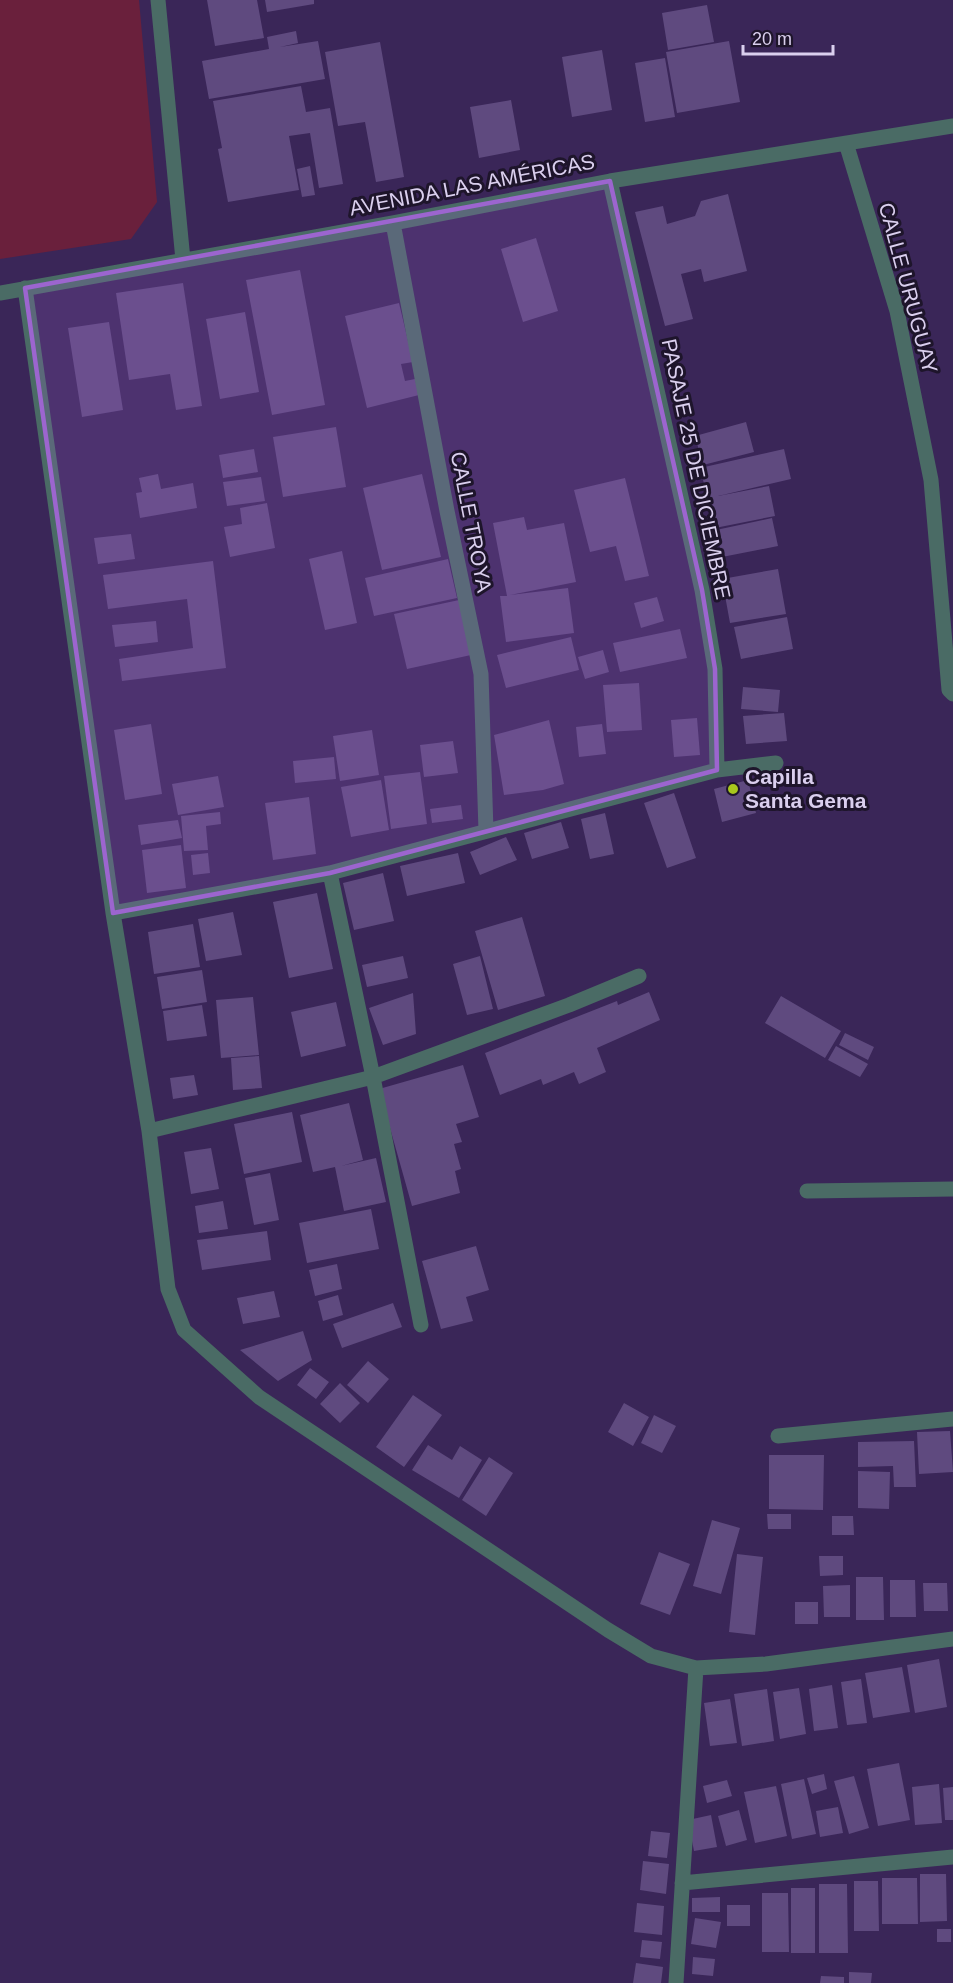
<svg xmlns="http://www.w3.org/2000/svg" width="953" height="1983" font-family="Helvetica,sans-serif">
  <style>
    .green { fill: #6a203c }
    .building { fill: #5f4a7f }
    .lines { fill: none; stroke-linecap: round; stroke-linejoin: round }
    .minor { stroke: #4a6b65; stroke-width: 15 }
    .marked { fill: #9c65cf; fill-opacity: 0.2; stroke: #9c65cf; stroke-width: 4.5; stroke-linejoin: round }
    .poi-dot { fill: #a8c71d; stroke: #1e152b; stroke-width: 2 }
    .labels { text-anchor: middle; stroke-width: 6; stroke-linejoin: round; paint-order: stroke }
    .street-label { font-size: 21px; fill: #dacfee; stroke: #1e152b }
    .poi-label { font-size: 21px; font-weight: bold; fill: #dacfee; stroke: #1e152b; text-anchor: start }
  </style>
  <rect width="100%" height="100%" fill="#3a2658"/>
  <!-- green -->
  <path class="green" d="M0,0H139L157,202L131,239L0,259Z"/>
  <!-- building -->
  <path class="building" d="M207,0H257L264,38L215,46Z
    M265,0H314V4L267,12Z
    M707,5L714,42L668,50L662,13Z
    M296,31L298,43L280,47L318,41L325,79L209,99L202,61L269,49L267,37Z
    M729,41L740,102L677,113L666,52Z
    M380,42L404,177L376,182L365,122L338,126L325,52Z
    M602,50L612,110L572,117L562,57Z
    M665,58L675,117L645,122L635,63Z
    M301,86L306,112L330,108L343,184L319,188L310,133L289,136L299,190L228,202L218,149L222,148L213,101Z
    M511,100L520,150L479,158L470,107Z
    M310,166L315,195L302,197L297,169Z
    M728,194L747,271L704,282L701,269L681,274L693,319L665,326L635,212L663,206L667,224L695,216L701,201Z
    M536,238L558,311L523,322L501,249Z
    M300,270L325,405L272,415L246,280Z
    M183,283L202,406L176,410L170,374L129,380L116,293Z
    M399,303L413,362L401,364L405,381L415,379L419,395L367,408L345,316Z
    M245,312L259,392L220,399L206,319Z
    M109,322L123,410L82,417L68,328Z
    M746,422L754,452L703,465L695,436Z
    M336,427L346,487L283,497L273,437Z
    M254,449L258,472L223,478L219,455Z
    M784,449L791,479L718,496L769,486L775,516L715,528L700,468Z
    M158,474L161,489L193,483L197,508L140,518L136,493L142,492L139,478Z
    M422,474L441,557L382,570L363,488Z
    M261,477L265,501L227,506L223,482Z
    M625,478L649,576L625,581L616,546L590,552L574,490Z
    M267,503L275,548L230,557L224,527L242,524L240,508Z
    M524,517L527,530L564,523L576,582L510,595L568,588L574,633L506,642L500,596H507L493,523Z
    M772,518L778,546L722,557L716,530Z
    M131,534L135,559L98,564L94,538Z
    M342,551L357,623L325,630L309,559Z
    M448,559L457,598L374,616L365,578Z
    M213,561L226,668L122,681L119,659L193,648L187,599L108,609L103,575Z
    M778,569L786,614L730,623L722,579Z
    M657,597L664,621L641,628L634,603Z
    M459,600L471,655L407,669L394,614Z
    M787,617L793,649L741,659L734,627Z
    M156,621L158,642L115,647L112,625Z
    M680,629L687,658L620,672L613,643Z
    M571,637L579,670L506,688L497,655Z
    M603,650L609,672L585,679L578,657Z
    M639,683L642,730L607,732L603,685Z
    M743,687L780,690L778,712L741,709Z
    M784,713L787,741L746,744L743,716Z
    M697,718L700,755L674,757L671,720Z
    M549,720L564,784L543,790L504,795L494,735Z
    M151,724L162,794L125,800L114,730Z
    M602,724L606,754L579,757L576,727Z
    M372,730L379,775L340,781L333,736Z
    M453,741L458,773L424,777L420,745Z
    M334,757L336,779L295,783L293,761Z
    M420,772L427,824L391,829L384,776Z
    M218,776L224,807L178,815L172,784Z
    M381,780L389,830L351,837L341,787Z
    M748,780L756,813L722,822L714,789Z
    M674,793L696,858L667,868L644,803Z
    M309,797L316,854L273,860L265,803Z
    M461,805L463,819L432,823L430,809Z
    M220,812L221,824L206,826L208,850L184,851L181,816Z
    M605,813L614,854L590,859L581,819Z
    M178,820L182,838L141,845L138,825Z
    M561,822L569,848L532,859L524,833Z
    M506,837L517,860L480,875L470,852Z
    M181,845L186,888L147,893L142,850Z
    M208,853L210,873L193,875L191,855Z
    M458,853L465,883L407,896L400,866Z
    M383,873L394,921L354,930L343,883Z
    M317,893L333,969L289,978L273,902Z
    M233,912L242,955L206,961L198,919Z
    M522,917L545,996L498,1010L475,931Z
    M193,924L200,967L154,974L148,932Z
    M403,956L408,978L367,987L362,965Z
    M480,956L493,1009L467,1015L453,964Z
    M202,970L207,1002L162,1009L157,977Z
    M649,992L660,1020L597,1048L606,1072L579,1084L574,1072L543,1085L541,1079L500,1095L485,1053L617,1001L618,1005Z
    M413,993L416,1034L383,1045L369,1008Z
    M781,996L841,1031L825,1058L765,1023Z
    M253,997L259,1055L221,1058L216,1000Z
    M336,1002L346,1046L301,1057L291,1012Z
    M202,1005L207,1036L167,1041L163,1011Z
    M845,1033L874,1047L868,1060L839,1045Z
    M836,1046L868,1064L860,1077L828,1060Z
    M259,1056L262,1088L233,1090L231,1058Z
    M463,1065L479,1117L456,1124L462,1142L454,1144L461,1169L455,1171L460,1193L412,1206L379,1089Z
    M194,1075L198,1095L173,1099L170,1078Z
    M349,1103L363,1160L341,1166L376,1158L386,1202L344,1211L335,1167L313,1172L300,1115Z
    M292,1112L302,1162L244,1174L234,1124Z
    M211,1148L219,1189L191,1194L184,1152Z
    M270,1173L279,1220L254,1225L245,1178Z
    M223,1201L228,1229L199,1233L195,1206Z
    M371,1209L379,1249L307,1263L299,1223Z
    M267,1231L271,1260L202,1270L197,1240Z
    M476,1246L489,1290L466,1297L473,1321L441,1329L422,1261Z
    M337,1264L342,1289L315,1296L309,1270Z
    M274,1291L280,1317L243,1324L237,1298Z
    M338,1295L343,1315L323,1321L318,1301Z
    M393,1303L402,1327L342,1348L333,1324Z
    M303,1331L312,1360L278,1381L240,1350Z
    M368,1361L389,1379L368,1403L347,1385Z
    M310,1368L329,1382L316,1399L297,1385Z
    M340,1383L360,1403L340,1423L320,1404Z
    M413,1395L442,1415L404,1467L376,1447Z
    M624,1403L649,1417L633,1446L608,1432Z
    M654,1415L676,1426L662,1453L641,1443Z
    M950,1431L953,1472L919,1474L917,1432Z
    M914,1441L916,1487H894L893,1466L858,1467V1442Z
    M428,1445L452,1460L460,1446L482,1460L459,1498L412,1470Z
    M769,1455H824L823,1510L769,1509Z
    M489,1457L513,1473L486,1516L462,1500Z
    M858,1471L890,1472L889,1509L858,1508Z
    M767,1514H791V1529H768Z
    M832,1516H853L854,1535H832Z
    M712,1520L740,1528L721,1594L693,1586Z
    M659,1552L690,1564L670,1615L640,1604Z
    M737,1554L763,1557L755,1635L729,1632Z
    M819,1556H843V1575L820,1576Z
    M856,1577H883L884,1620H856Z
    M890,1580H915L916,1617H890Z
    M923,1583H947L948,1611H924Z
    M850,1585V1617H824L823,1586Z
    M795,1602H818V1624H795Z
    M939,1659L947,1707L915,1713L907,1665Z
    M902,1667L910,1712L873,1718L865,1673Z
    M861,1679L867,1723L847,1725L841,1682Z
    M832,1685L838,1728L814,1731L809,1689Z
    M799,1688L806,1734L780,1739L773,1692Z
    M767,1689L774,1741L742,1746L734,1694Z
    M730,1699L737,1743L710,1746L704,1703Z
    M899,1763L910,1820L878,1826L867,1769Z
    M824,1774L827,1789L812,1794L807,1778Z
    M854,1776L869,1828L849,1834L834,1781Z
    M804,1779L816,1834L792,1839L781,1784Z
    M727,1780L732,1796L707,1803L703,1786Z
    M939,1784L942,1823L915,1825L912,1787Z
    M776,1786L787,1836L755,1843L744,1792Z
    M953,1787V1820H945L943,1788Z
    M838,1807L843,1833L820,1837L816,1811Z
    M739,1810L747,1840L726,1846L718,1816Z
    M711,1815L717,1847L694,1851L688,1820Z
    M651,1831L670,1833L667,1858L648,1856Z
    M643,1861L669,1864L666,1894L640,1890Z
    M920,1874H946L947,1921L920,1922Z
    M882,1878H917L918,1924H882Z
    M854,1881H878L879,1931H854Z
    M819,1884H847L848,1953H819Z
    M791,1888H815V1953H791Z
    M762,1893H788L789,1952H762Z
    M720,1897V1912H692V1898Z
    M637,1903L664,1906L662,1935L634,1932Z
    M727,1905H750V1926H727Z
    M695,1918L721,1922L716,1948L691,1944Z
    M937,1929H951V1942H937Z
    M642,1940L662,1942L660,1959L640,1957Z
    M693,1957L715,1959L713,1976L692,1974Z
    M636,1963L663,1967L661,1983H633Z
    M849,1972L872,1973L871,1983H849Z
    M821,1976L844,1977V1983H820Z"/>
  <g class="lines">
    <!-- minor -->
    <path class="minor" d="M158,0L183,260
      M846,143L897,311L931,480L949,690L953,694
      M610,181L702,590L715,669L717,770
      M393,223L447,511L481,674L486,831
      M25,288L113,913L149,1131L168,1289L184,1330L259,1397L608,1630L651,1656L696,1668L766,1664L953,1639
      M0,293L393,223L610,181L953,126
      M330,873L373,1077L421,1325
      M113,913L330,873L717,770L776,763
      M149,1131L373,1077L569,1005L639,976
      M807,1191L953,1189
      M778,1436L953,1419
      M682,1883L953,1857
      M676,1983L696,1668"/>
  </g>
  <!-- marked area -->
  <path class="marked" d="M610,181L702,590L715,669L717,770L330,873L113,913L25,288Z"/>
  <!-- markers -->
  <circle class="poi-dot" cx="733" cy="789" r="6"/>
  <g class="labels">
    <!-- street labels -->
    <g class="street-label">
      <text transform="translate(472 185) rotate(-11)" y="7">AVENIDA LAS AMÉRICAS</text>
      <text transform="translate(908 288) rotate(75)" y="7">CALLE URUGUAY</text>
      <text transform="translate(696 469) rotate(78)" y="7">PASAJE 25 DE DICIEMBRE</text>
      <text transform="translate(471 522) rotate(79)" y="7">CALLE TROYA</text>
    </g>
    <!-- poi labels -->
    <g class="poi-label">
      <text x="745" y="784">Capilla<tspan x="745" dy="24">Santa Gema</tspan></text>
    </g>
  </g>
  <!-- scale -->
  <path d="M743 45v9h90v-9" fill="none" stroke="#dacfee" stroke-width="3"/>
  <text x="752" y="45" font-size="18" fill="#dacfee" stroke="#1e152b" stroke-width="4.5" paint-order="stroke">20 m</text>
</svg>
